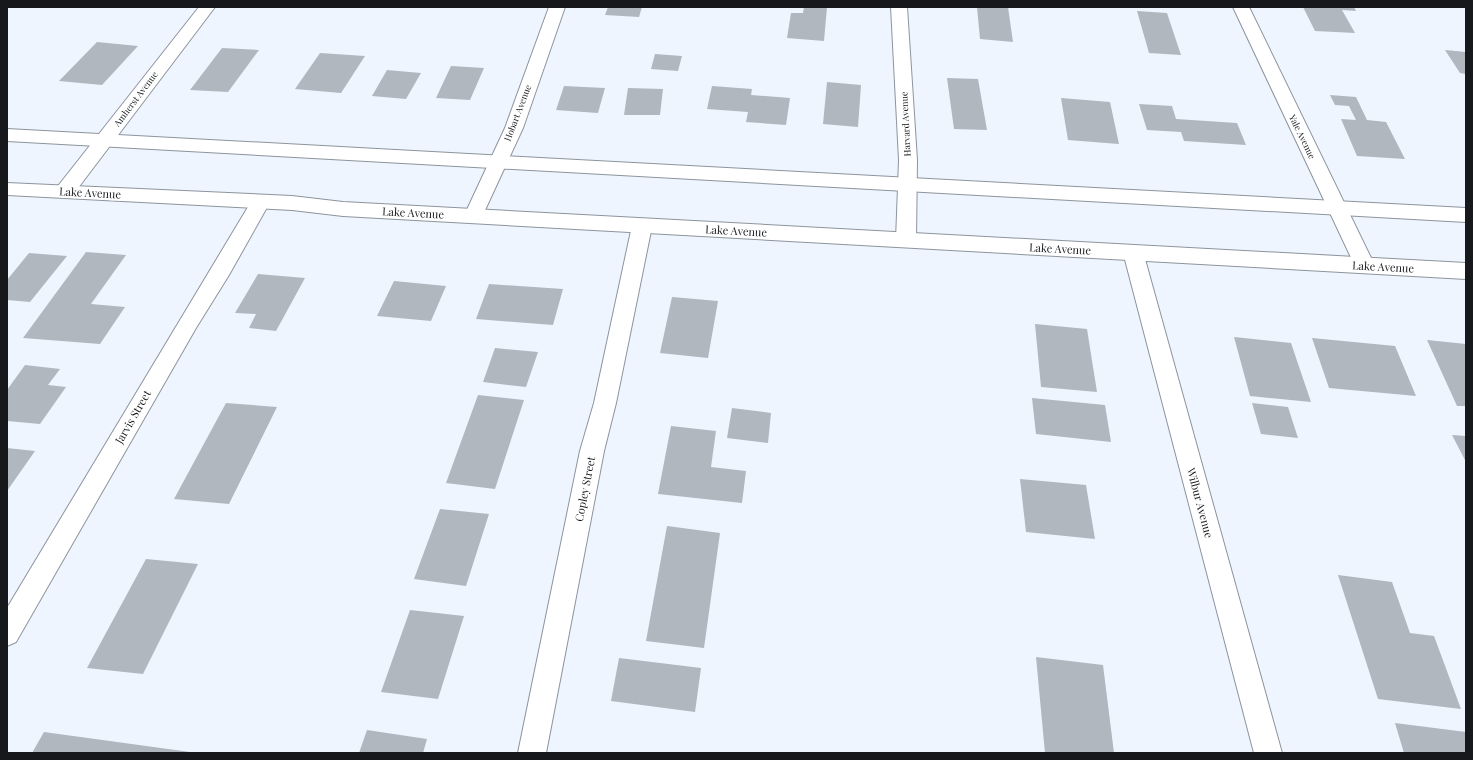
<svg xmlns="http://www.w3.org/2000/svg" width="1473" height="760" font-family="'Playfair Display',serif">
  <style>
    .building { fill: #b0b7bf }
    .lines { fill: none; stroke-linecap: round; stroke-linejoin: round }
    .minor-casing { stroke: #8d949c; stroke-width: 2 }
    .major-casing { stroke: #8d949c; stroke-width: 2 }
    .minor { fill: #fff; fill-rule: evenodd }
    .major { fill: #fff; fill-rule: evenodd }
    .labels { text-anchor: middle; stroke-width: 4; stroke-linejoin: round; paint-order: stroke }
    .far-street-label { font-size: 9px; fill: #16181b; stroke: #fff }
    .street-label { font-size: 11px; fill: #16181b; stroke: #fff }
  </style>
  <rect width="100%" height="100%" fill="#eef5fe"/>
  <!-- building -->
  <path class="building" d="M608,7H642L639,17L605,15Z
    M804,7H827L824,41L787,38L791,13H803Z
    M977,7H1008L1013,42L980,39Z
    M1303,7H1354L1356,11L1342,10L1355,33L1315,31Z
    M1137,11L1167,13L1181,55L1149,53Z
    M97,42L138,46L102,85L59,81Z
    M222,48L259,50L228,92L190,90Z
    M1445,50L1466,52V74L1460,73Z
    M320,53L365,56L341,93L295,89Z
    M655,54L682,56L678,71L651,69Z
    M451,66L484,68L470,100L436,98Z
    M387,70L421,73L406,99L372,96Z
    M947,78L978,79L987,130L954,129Z
    M827,82L861,85L858,127L823,124Z
    M564,86L605,88L598,113L556,110Z
    M712,86L752,89L751,95L790,98L786,125L746,122L748,112L707,109Z
    M628,88L663,89L660,115H624Z
    M1330,95L1356,97L1367,120L1386,122L1405,159L1357,156L1341,119L1356,120L1349,106L1335,105Z
    M1061,98L1110,102L1119,144L1068,140Z
    M1139,104L1172,106L1176,119L1237,123L1246,145L1184,141L1181,132L1147,130Z
    M86,252L126,255L91,304L125,307L100,344L23,338Z
    M29,253L67,256L30,302L7,300V280Z
    M258,274L305,278L276,331L249,328L256,314L235,313Z
    M394,281L446,286L431,321L377,316Z
    M489,284L563,289L553,325L476,319Z
    M672,297L718,301L708,358L660,353Z
    M1035,324L1087,329L1097,392L1041,387Z
    M1234,337L1291,343L1311,402L1250,396Z
    M1312,338L1395,346L1416,396L1329,388Z
    M1427,340L1466,344V406H1457Z
    M495,348L538,352L526,387L483,382Z
    M25,365L60,369L48,385L66,387L40,424L7,421V390Z
    M478,395L524,400L495,489L446,483Z
    M1032,398L1105,405L1111,442L1036,434Z
    M226,403L277,407L229,504L174,499Z
    M1252,403L1288,407L1298,438L1261,434Z
    M732,408L771,413L768,443L727,438Z
    M671,426L716,431L711,467L746,471L742,503L658,494Z
    M1452,435L1466,436V462Z
    M7,448L35,451L7,491Z
    M1020,479L1086,485L1095,539L1026,532Z
    M440,509L489,514L466,586L414,579Z
    M667,526L720,533L704,648L646,641Z
    M146,559L198,564L143,674L87,668Z
    M1338,575L1392,582L1410,633L1434,636L1461,709L1378,699Z
    M410,610L464,616L438,699L381,692Z
    M1036,657L1103,665L1114,753H1045Z
    M619,658L701,668L695,712L611,701Z
    M1395,723L1466,732V753H1404Z
    M367,730L427,739L423,753H359Z
    M44,732L190,752V753H32Z"/>
  <g class="lines">
    <defs>
      <path id="minor" d="M199,7H215L72,196L65,197L58,196L56,191L58,186Z
        M549,7H565L523,128L480,221L473,223L466,221L464,216L505,128Z
        M891,7H907L917,160L916,240L913,245L906,247L899,245L896,240L899,160Z
        M1233,7H1249L1375,266L1372,271L1365,273L1358,271L1355,266Z
        M261,195L268,197L270,202L229,275L196,328L16,642L7,646V608L254,197Z
        M642,219L649,221L652,226L616,403L604,451L546,753H518L580,451L594,403L632,226L635,221Z
        M1133,245L1140,247L1143,252L1282,753H1254L1123,252L1126,247Z"/>
      <path id="major" d="M7,129L1466,208V222L7,141Z
        M7,183L292,196L343,202L1466,263V279L343,216L292,210L7,195Z"/>
    </defs>
    <!-- minor casing -->
    <use href="#minor" class="minor-casing"/>
    <!-- major casing -->
    <use href="#major" class="major-casing"/>
    <!-- minor -->
    <use href="#minor" class="minor"/>
    <!-- major -->
    <use href="#major" class="major"/>
  </g>
  <g class="labels">
    <!-- far-street labels -->
    <g class="far-street-label">
      <text transform="translate(136 99) rotate(-53)" y="3">Amherst Avenue</text>
      <text transform="translate(518 113) rotate(-69)" y="3">Hobart Avenue</text>
      <text transform="translate(906 124) rotate(-93)" y="3">Harvard Avenue</text>
      <text transform="translate(1302 137) rotate(64)" y="3">Yale Avenue</text>
    </g>
    <!-- street labels -->
    <g class="street-label">
      <text transform="translate(90 193) rotate(3)" y="4">Lake Avenue</text>
      <text transform="translate(413 213) rotate(3)" y="4">Lake Avenue</text>
      <text transform="translate(736 231) rotate(3)" y="4">Lake Avenue</text>
      <text transform="translate(1060 249) rotate(3)" y="4">Lake Avenue</text>
      <text transform="translate(1383 267) rotate(3)" y="4">Lake Avenue</text>
      <text transform="translate(133 417) rotate(-60)" y="4">Jarvis Street</text>
      <text transform="translate(585 489) rotate(-79)" y="4">Copley Street</text>
      <text transform="translate(1200 503) rotate(75)" y="4">Wilbur Avenue</text>
    </g>
  </g>
  <!-- border -->
  <rect width="1473" height="760" fill="none" stroke="#16181b" stroke-width="16"/>
</svg>
